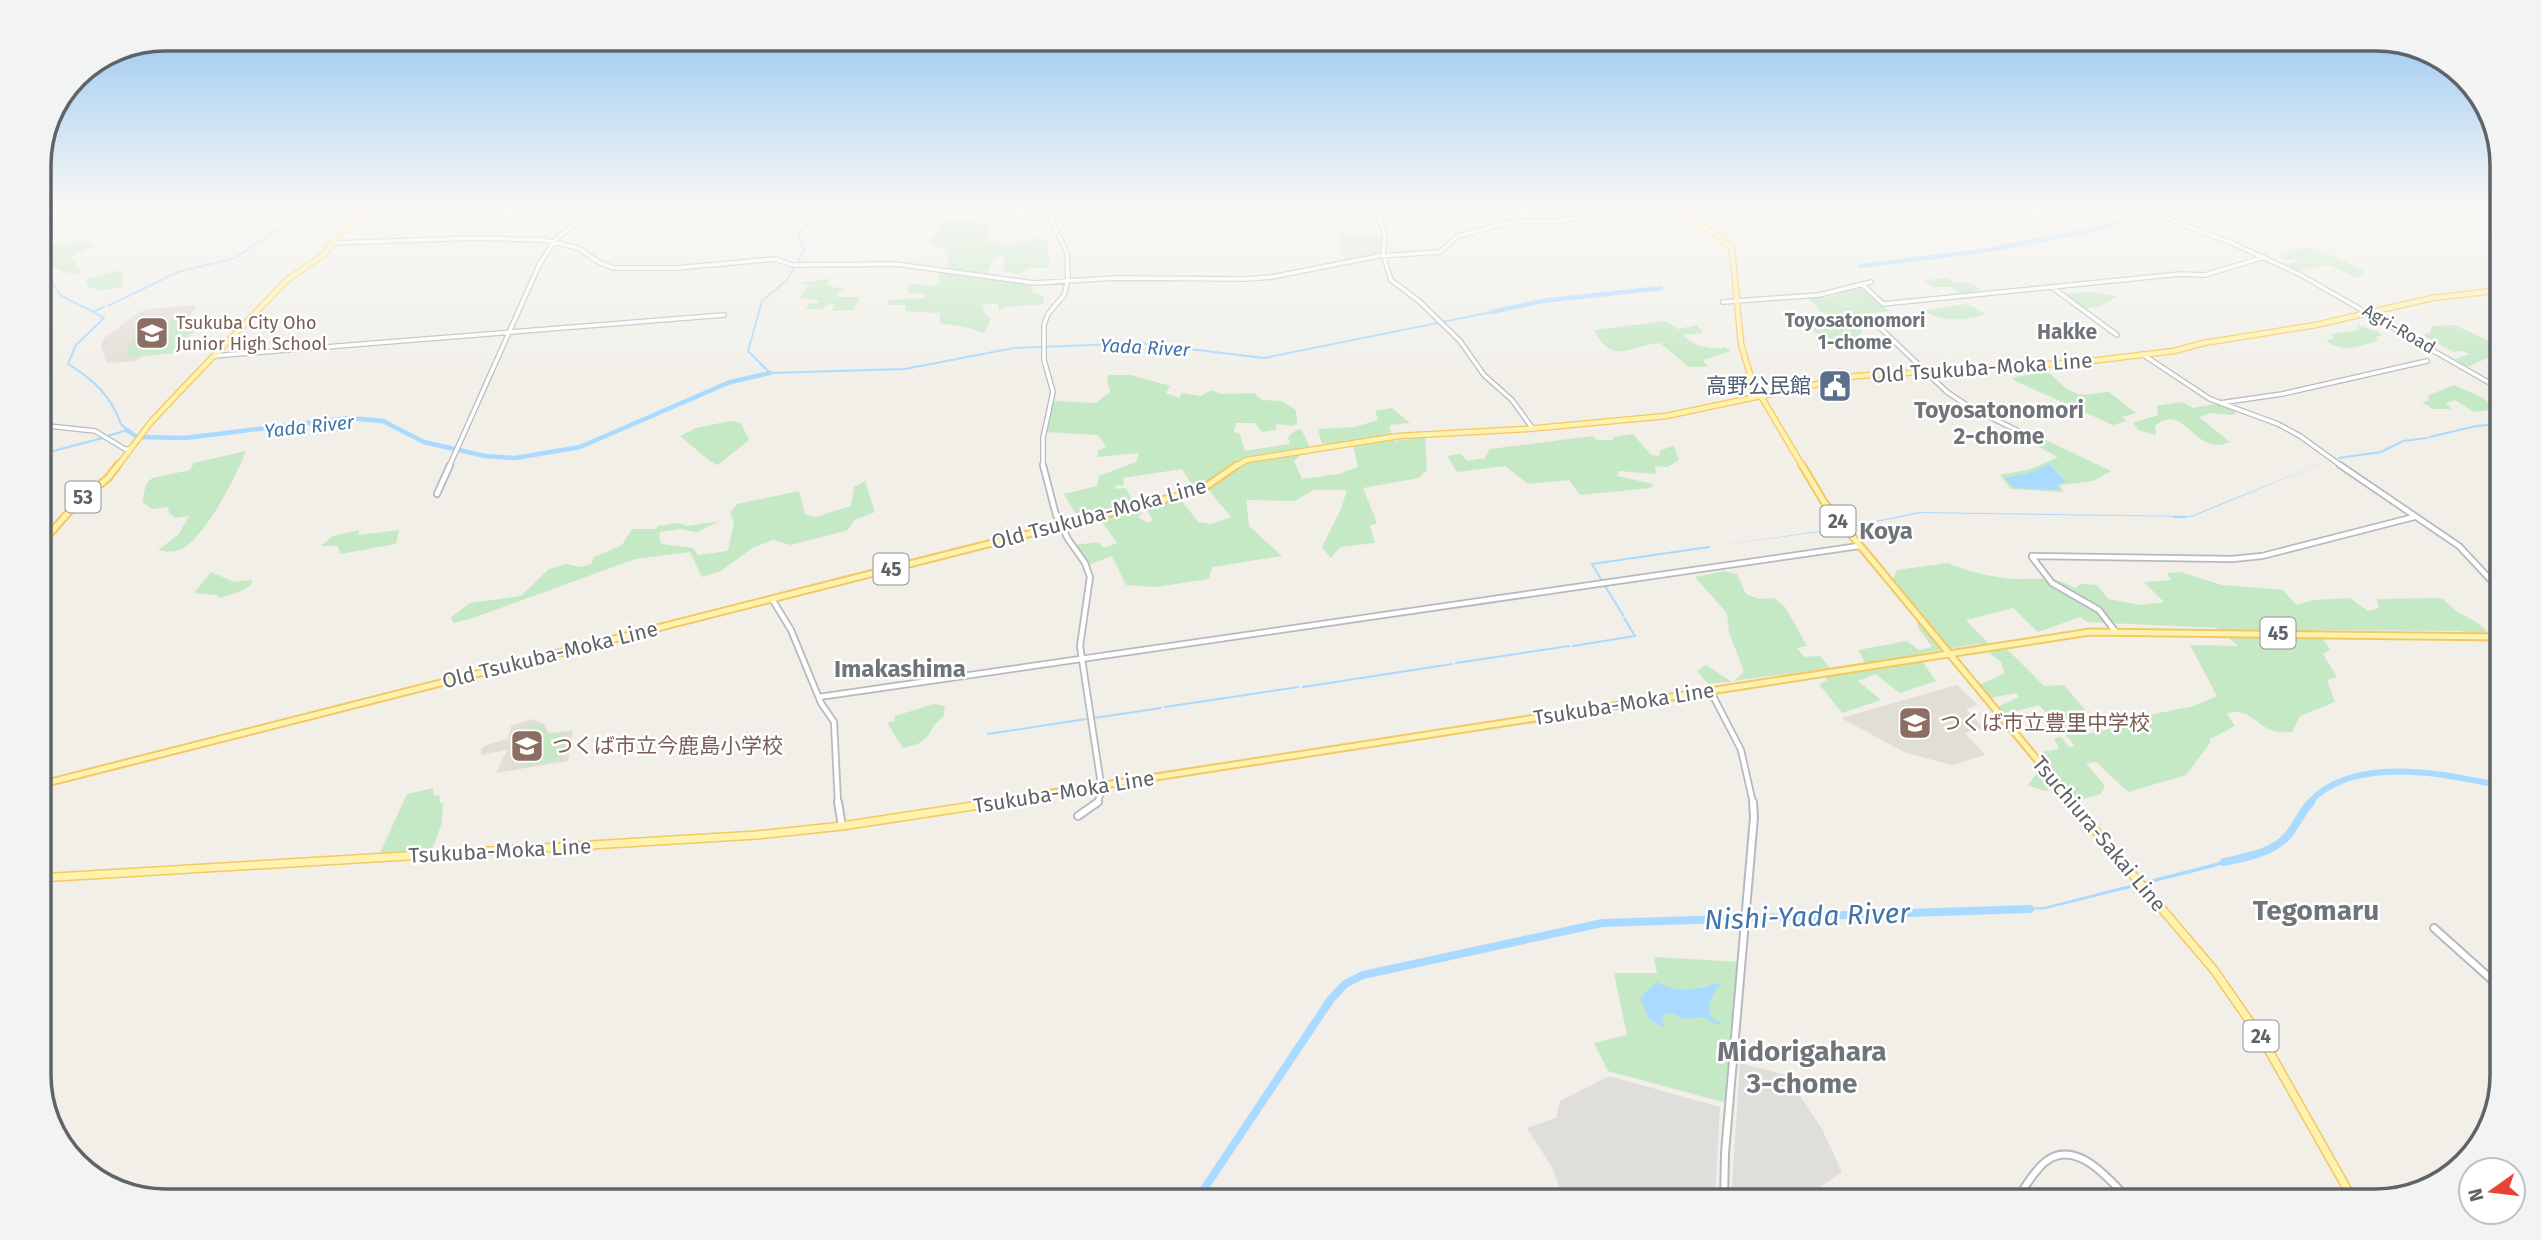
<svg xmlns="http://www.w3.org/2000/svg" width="2541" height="1240" font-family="'Fira Sans','Noto Sans JP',sans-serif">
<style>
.industrial{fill:#e0deda}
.education{fill:#e1ded6}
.green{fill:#c5e8c5;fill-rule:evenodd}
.water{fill:#aadaff}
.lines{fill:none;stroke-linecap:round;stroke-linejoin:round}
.stream{stroke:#aadaff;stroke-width:2}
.river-far2{stroke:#aadaff;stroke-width:4.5}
.river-far1{stroke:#aadaff;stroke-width:6}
.river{stroke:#aadaff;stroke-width:8}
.secondary-far2-casing{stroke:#b6babf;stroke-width:6}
.secondary-far1-casing{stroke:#b6babf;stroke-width:8}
.secondary-casing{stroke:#b6babf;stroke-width:10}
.primary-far2-casing{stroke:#f2c960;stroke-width:7}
.primary-far1-casing{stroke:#f2c960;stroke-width:9}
.primary-casing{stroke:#f2c960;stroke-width:10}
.secondary-far2{stroke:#fff;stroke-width:3.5}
.secondary-far1{stroke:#fff;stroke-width:4.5}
.secondary{stroke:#fff;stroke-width:6}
.primary-far2{stroke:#fff2af;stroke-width:4.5}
.primary-far1{stroke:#fff2af;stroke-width:5}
.primary{stroke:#fff2af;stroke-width:7}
.labels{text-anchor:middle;stroke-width:5;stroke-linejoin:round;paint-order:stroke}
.far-education-label{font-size:18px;fill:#785e54;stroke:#fff;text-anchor:start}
.far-street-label{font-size:18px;fill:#5f6368;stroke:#fff}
.far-neighbourhood-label{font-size:19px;font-weight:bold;fill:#70757a;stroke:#fff}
.far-water-label{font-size:19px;font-style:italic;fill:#4174aa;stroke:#fff}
.shield{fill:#fff;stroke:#8f9295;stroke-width:2}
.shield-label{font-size:19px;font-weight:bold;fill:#5f6368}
.far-quarter-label{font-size:21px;font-weight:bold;fill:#70757a;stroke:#fff}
.street-label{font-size:21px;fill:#5f6368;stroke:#fff}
.service-label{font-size:21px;fill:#4e5e75;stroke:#fff;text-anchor:end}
.education-label{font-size:21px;fill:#785e54;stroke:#fff;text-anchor:start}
.neighbourhood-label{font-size:23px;font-weight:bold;fill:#70757a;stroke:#fff}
.quarter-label{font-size:24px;font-weight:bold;fill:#70757a;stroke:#fff}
.near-quarter-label{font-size:28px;font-weight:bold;fill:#70757a;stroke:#fff}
.near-water-label{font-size:28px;font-style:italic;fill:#4174aa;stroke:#fff}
.near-neighbourhood-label{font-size:28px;font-weight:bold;fill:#70757a;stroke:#fff}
.rim{fill:none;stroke:#5f6368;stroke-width:3.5}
</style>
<rect width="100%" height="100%" fill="#f1efe8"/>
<path class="industrial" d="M1740 1063 1786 1075 1822 1129 1842 1172 1812 1193 1810 1201H1731Z
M1609 1076 1720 1107 1715 1201H1564L1553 1169 1527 1128 1556 1118 1560 1101Z"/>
<path class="education" d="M1340 234 1383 236 1381 255 1345 261V254H1338Z
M197 305 188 318 208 317 174 353 141 357 137 361 108 363 105 359 101 345 104 338 139 312 149 309Z
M1957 685 1978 705 1966 709 1984 728 1965 733 1985 755 1953 765 1906 753 1841 718Z
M532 719 544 724 549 733 573 730 568 761 496 773 507 750 481 755V749L486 745 508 739 511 726Z"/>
<path class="green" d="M983 207H999L998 212 1009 211 1012 215 1007 224 989 227V243L1001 242 1003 245 1035 241 1037 237 1048 242 1049 268H1028C1018 278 1015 273 1003 271L1004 257H995L985 276 1032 284 1033 292 1044 296 1043 304 1006 307 999 311 998 303 982 305 986 316 991 319 984 333 970 328 939 323 940 313 905 311 906 305H888L889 300 925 298V293L909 294 908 287 911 284 933 286 940 282 938 277 947 266 949 253 945 248 929 244 940 227V222L992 217V213H978Z
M82 242 95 245 71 257 81 271 76 275 61 271 40 260 60 247 39 254 41 246Z
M2307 247 2334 256 2366 271 2358 278 2329 265 2300 270 2286 265 2304 258 2285 260 2279 257 2282 254Z
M122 270 123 286 102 291 89 287 85 279Z
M1948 278 1955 283H1973L1980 290 1959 294 1951 287H1932L1924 280Z
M825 279H829L828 286 845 289 838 293 837 297H860L854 310 832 311 834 304 827 305 822 309H806L809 304 818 303 819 300 799 298 809 285 801 283Z
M1859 287 1890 311 1866 314 1872 320 1846 321 1843 325 1849 328 1856 326 1863 332 1858 336 1860 338 1832 340 1810 330 1836 319 1820 311 1809 298 1829 297Z
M2090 292 2117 296 2101 306 2079 309 2062 294Z
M1967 304 1986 314C1964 321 1944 322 1924 311Z
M177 320 188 321 187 324H200L170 353 131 357 126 353 143 324Z
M1666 321 1678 329 1697 325 1703 333 1683 335C1691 345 1712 351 1725 347L1731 351 1703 360 1708 367H1689L1660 343C1631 345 1613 367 1594 330Z
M2357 325 2379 332 2382 336H2376L2378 340C2362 346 2340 354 2326 340L2334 339 2330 334 2359 330Z
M2455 325 2491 342 2489 357 2468 367 2455 359 2469 354 2462 351 2454 352 2422 335 2431 332V326Z
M2035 363C2050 370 2060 387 2075 393 2084 397 2099 392 2109 392L2136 413 2122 417 2127 421 2113 425 2013 380 2015 377 2033 374 2029 364Z
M1109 375H1131L1170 386 1166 393 1179 398 1182 393 1201 396 1211 390 1221 394 1254 393 1262 400 1281 401 1296 410 1297 423 1293 426 1276 424V430L1262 432 1255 423H1236L1234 432 1240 434 1245 451 1290 444 1288 437 1296 430 1301 429 1310 447 1294 461 1302 479 1339 474 1358 467 1352 441 1322 444 1318 429 1355 427 1378 420 1375 411 1392 408 1410 423 1389 425 1394 441 1425 437 1427 470 1419 478 1363 488 1377 523 1370 526 1375 543 1340 547 1331 558 1322 547 1341 509 1347 490H1313L1295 501 1246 500 1249 526 1282 556 1212 567 1209 579 1155 587 1126 585 1112 556 1088 565 1075 545 1098 542 1104 548 1117 543 1099 518 1140 508 1142 513 1138 517 1148 523 1153 520 1144 506 1179 497 1198 522 1211 524 1231 517 1207 488 1195 490 1182 469 1123 478 1124 485 1115 486V489L1126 488 1135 505 1079 520 1064 494 1097 486 1099 476 1136 462 1139 453 1098 457V451L1106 447 1098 435 1044 432 1047 414 1055 401 1096 403 1110 392 1107 379Z
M2454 385 2483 398 2496 409 2474 412 2455 400 2446 403 2451 409H2433L2422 402 2430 400 2427 396Z
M2183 402 2193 408 2217 404 2236 412 2234 415 2212 413 2199 417 2230 442C2194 458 2185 400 2155 426L2156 435 2138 430 2133 423 2158 415 2157 406Z
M730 421 741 423 749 440 718 465C709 463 690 443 680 436L696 428Z
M1633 434 1651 455 1659 456 1661 450 1674 446 1679 460 1667 467 1655 466 1656 474 1619 471 1617 476 1653 484 1651 488 1580 495 1569 480 1528 484 1505 466 1457 472 1447 456 1461 454 1467 461 1485 458 1490 449 1593 436 1597 440H1613V437Z
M2033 434 2111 471 2093 481 2060 485 2063 492 2011 489 2000 475 2031 469 2058 457 2025 440Z
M246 451C235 478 209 530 185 547 176 553 168 552 158 550L179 534 189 516 176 518 169 513 168 507 152 509 142 502C145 492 143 486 152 478L190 470 194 463Z
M865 481 875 512 854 520 848 530 791 545 773 540 752 548 721 571 702 577 690 552 635 559 473 618 453 623 451 617 470 603 521 596 549 569 566 564 581 567 591 564 594 557 622 545 632 529H656L658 526 678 523 687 526 720 521 697 532 681 529 660 532 659 539 662 544 693 548 698 555 728 551 734 522 730 513 737 504 799 491 805 515 816 517 851 506 854 487Z
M359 530V535L399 530 396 544 340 554 338 546H321L333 536Z
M1948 563C1969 572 1993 578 2017 579 2039 579 2055 576 2075 588L2081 584 2097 585 2108 599 2141 605 2164 602 2144 582 2171 580 2167 573 2181 572 2222 585 2283 590 2296 605 2313 600 2350 598 2368 611 2379 608 2377 599 2440 598C2448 601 2451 608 2458 612 2469 618 2478 622 2487 631L2484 635 2459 631 2316 630 2330 649 2323 654 2337 677 2327 680 2335 702 2300 716 2292 732C2286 732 2280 733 2274 731 2258 727 2246 705 2227 714L2235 726 2210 739V743L2186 775 2128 792 2096 762 2086 763 2105 786 2101 794 2076 801 2065 788 2044 791 2028 785 2039 771 2042 752 2059 749 2054 738 2061 737 2069 747 2075 746 2039 705 2003 714 1996 708 2019 697 2016 693 1990 698 1979 685 2005 673 2001 662 1978 644 1917 654 1936 681 1900 693 1875 674 1858 681 1881 700 1842 713 1819 684 1828 680 1817 670 1708 684 1697 671 1706 665 1732 682 1744 672 1729 632 1727 613 1695 577 1724 571 1737 574 1746 594 1759 599 1774 598 1785 607 1807 646 1797 648 1804 657 1820 656 1835 674 1868 668 1858 650 1907 641 1919 650 1932 647 1918 628 1916 608 1893 579 1897 570ZM2013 608 2038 632 2080 617 2088 622 2217 628 2238 646 2190 645 2217 696 2194 706 2149 715 2150 732 2137 723 2087 734 2068 713 2085 710 2064 685 2044 686 2007 649 1995 650 1966 620Z
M211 572 234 582 251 580 252 584 244 590 220 598 216 595 194 593Z
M934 704 945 706 943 717 934 725 928 736 918 744 903 748 887 723 894 721 895 716Z
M543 725 547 735 566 733 562 759 526 766 532 726Z
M433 788 434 796 439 795 440 803H443L442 822 432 850 380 853 407 794Z
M1654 957 1742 962 1730 1104 1608 1071 1594 1043 1627 1035 1614 973H1657Z"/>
<path class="water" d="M2339 456 2192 517 1921 513 1842 529 1707 547 1841 528 1919 512 2191 516Z
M2049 464 2066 482 2056 485 2061 490 2014 488 2005 478 2027 474Z
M2231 859 2233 861 2211 868 2046 909 2023 910 2022 908 2044 907Z
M1657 982C1673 993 1697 991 1716 983L1721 984C1712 994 1706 1005 1712 1018L1721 1023 1718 1025 1703 1017 1682 1019 1673 1013 1663 1015 1662 1022 1666 1028 1650 1020 1640 998Z"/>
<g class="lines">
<path class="stream" d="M825 207 808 218 807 226 798 234 804 250 788 279 762 301 748 351 770 373 905 369 1014 348 1139 343 1264 358 1492 312
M39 274 51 279 60 295 83 307
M108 306 178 272 235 258 281 227 287 207
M84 307 104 318 76 345 68 364C93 379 111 396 121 424
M93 312 104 307
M108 436 127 430 122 425
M2430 437 2476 426 2502 424
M53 451 103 438
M39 456 49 453
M2339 458 2381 452 2403 441 2427 438
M2174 517H2186
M1602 581 1592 564 1709 547
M1605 586 1623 615
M1573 646 1635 636 1624 618
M1456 663 1569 646
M1303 687 1452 664
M1165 707 1298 687
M1094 718 1161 708
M988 734 1086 719"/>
<path class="river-far2" d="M1860 266 1983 251 2102 228 2159 207
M1492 312 1542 301 1661 288
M127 430 137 437
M141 437 185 438 348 418 383 421 424 442 485 456 515 458 580 447 730 382 770 373"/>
<path class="river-far1" d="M2309 803C2353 754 2446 774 2502 786"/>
<path class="river" d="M2224 862C2247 857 2274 853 2289 834 2297 824 2302 812 2311 802
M1196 1201 1331 999 1345 984 1363 975 1602 923 2030 909"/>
<defs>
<path id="secondary-far2" d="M1374 207 1385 234 1383 254 1391 280 1419 301 1460 341 1484 375 1512 400 1533 429
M2138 207 2232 243 2299 274 2502 390
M1051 219 1116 207
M333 243 476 238 544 240 578 248 600 263 614 268H676L776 259 792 265 896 264 1034 283 1116 278 1247 279 1272 277 1378 256 1440 252 1458 236 1511 222 1560 221 1625 212 1669 214 1688 207
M1862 284 1883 304 2180 274 2205 275 2264 257
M2053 288 2117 335
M1723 302 1819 295 1871 282
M1872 320 1947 392 1971 408 2029 436
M2142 354 2210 399 2278 424 2300 436 2343 467
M213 356 724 315
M2220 403 2282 394 2427 361
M39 425 95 431 125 449H130
M449 467 540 263 556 239 598 207
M1043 467V438L1053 392 1044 360V325L1048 314 1064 295 1068 280 1067 253 1045 207"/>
<path id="secondary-far1" d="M1043 465 1056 515 1068 539 1085 563 1090 577 1080 646 1102 791 1097 803
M2340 465 2459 546 2502 592
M437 494 450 465
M2032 556 2232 559 2262 556 2414 517
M2032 557 2052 583 2099 610 2115 631
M772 599 791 630 821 703 834 722 838 803
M1710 690 1741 750 1753 803
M819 697 1859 546"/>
<path id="secondary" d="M838 802 842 826
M1078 816 1098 802
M2434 928 2502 989
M1724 1201 1725 1153 1754 817 1753 802
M2015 1201C2025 1188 2033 1172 2045 1162 2076 1137 2110 1180 2130 1201"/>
<path id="primary-far2" d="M1666 207 1715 233 1732 249 1741 344 1752 381 1803 467
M117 467 151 422 183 388 286 281 323 255 363 207
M1234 467 1247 460 1399 436 1527 429 1666 416 1856 376 2082 362 2174 351 2204 343 2316 325 2432 298 2502 290"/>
<path id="primary-far1" d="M1802 465 1824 502 2073 803
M39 546 75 505 108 478 118 465
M39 785 1201 490 1237 465
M988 803 2090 632 2502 637"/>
<path id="primary" d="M2071 802 2214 970 2264 1042 2354 1201
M39 878 757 835 842 826 999 802"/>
</defs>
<use href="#secondary-far2" class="secondary-far2-casing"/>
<use href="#secondary-far1" class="secondary-far1-casing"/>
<use href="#secondary" class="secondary-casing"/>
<use href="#primary-far2" class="primary-far2-casing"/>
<use href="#primary-far1" class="primary-far1-casing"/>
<use href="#primary" class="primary-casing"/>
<use href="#secondary-far2" class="secondary-far2"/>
<use href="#secondary-far1" class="secondary-far1"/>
<use href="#secondary" class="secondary"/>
<use href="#primary-far2" class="primary-far2"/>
<use href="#primary-far1" class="primary-far1"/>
<use href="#primary" class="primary"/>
</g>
<linearGradient id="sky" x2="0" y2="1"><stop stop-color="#8fc3f1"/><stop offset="0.54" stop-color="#f9f8f5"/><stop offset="1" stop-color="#f9f8f5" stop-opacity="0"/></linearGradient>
<rect width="2541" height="381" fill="url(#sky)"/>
<defs>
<symbol id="school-square" viewBox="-11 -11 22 22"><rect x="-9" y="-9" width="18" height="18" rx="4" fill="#8d6e63" stroke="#fff"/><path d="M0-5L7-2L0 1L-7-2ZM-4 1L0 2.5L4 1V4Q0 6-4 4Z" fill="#fff"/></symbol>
<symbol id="civic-square" viewBox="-11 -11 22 22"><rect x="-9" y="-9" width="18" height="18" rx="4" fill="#5c6f8a" stroke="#fff"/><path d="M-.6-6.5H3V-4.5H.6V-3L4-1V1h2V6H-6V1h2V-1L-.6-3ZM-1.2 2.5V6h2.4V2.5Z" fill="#fff"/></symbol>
</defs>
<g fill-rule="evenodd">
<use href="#school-square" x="133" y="314" width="38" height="38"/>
<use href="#civic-square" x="1816" y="367" width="38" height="38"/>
<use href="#school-square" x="1896" y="704" width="38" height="38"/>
<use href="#school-square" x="508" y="727" width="38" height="38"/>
</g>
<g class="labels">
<g class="far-education-label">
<text x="176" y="329">Tsukuba City Oho<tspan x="176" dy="21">Junior High School</tspan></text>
</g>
<g class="far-street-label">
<text transform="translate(2399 329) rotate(30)" y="6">Agri-Road</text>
</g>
<g class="far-neighbourhood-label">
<text x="1855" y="327">Toyosatonomori<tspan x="1855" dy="22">1-chome</tspan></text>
</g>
<g class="far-water-label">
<text transform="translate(1145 347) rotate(3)" y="7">Yada River</text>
<text transform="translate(309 426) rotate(-6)" y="7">Yada River</text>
</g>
<g class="shield">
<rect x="65.5" y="481.5" width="35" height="31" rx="5"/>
<rect x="1820.5" y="505.5" width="35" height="31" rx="5"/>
<rect x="873.5" y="553.5" width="35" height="31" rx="5"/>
<rect x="2260.5" y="617.5" width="35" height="31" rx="5"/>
<rect x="2243.5" y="1020.5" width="35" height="31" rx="5"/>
</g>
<g class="shield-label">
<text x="83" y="504">53</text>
<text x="1838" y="528">24</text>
<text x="891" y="576">45</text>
<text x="2278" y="640">45</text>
<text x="2261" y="1043">24</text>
</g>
<g class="far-quarter-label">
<text x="2067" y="339">Hakke</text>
</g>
<g class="street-label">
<text transform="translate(1982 368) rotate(-4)" y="7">Old Tsukuba-Moka Line</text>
<text transform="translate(1099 514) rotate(-15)" y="7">Old Tsukuba-Moka Line</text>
<text transform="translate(550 655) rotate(-14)" y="7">Old Tsukuba-Moka Line</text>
<text transform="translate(1624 704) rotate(-9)" y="7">Tsukuba-Moka Line</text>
<text transform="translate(1064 792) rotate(-9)" y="7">Tsukuba-Moka Line</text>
<text transform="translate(2099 834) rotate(50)" y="7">Tsuchiura-Sakai Line</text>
<text transform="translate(500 851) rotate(-3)" y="7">Tsukuba-Moka Line</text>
</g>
<g class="service-label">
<text x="1811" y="393">高野公民館</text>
</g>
<g class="education-label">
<text x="1940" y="730">つくば市立豊里中学校</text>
<text x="552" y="753">つくば市立今鹿島小学校</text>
</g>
<g class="neighbourhood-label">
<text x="1999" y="418">Toyosatonomori<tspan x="1999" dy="26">2-chome</tspan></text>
</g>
<g class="quarter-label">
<text x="1886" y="539">Koya</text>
<text x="900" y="677">Imakashima</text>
</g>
<g class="near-quarter-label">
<text x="2316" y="920">Tegomaru</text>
</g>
<g class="near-water-label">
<text transform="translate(1807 916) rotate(-2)" y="10">Nishi-Yada River</text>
</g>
<g class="near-neighbourhood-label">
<text x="1802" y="1061">Midorigahara<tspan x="1802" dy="32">3-chome</tspan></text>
</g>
</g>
<path d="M0 0H2541V1240H0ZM165 51H2376A114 114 0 0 1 2490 165V1075A114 114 0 0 1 2376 1189H165A114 114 0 0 1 51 1075V165A114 114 0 0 1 165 51Z" fill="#f2f3f3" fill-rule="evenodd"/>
<path class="rim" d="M165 51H2376A114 114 0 0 1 2490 165V1075A114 114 0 0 1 2376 1189H165A114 114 0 0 1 51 1075V165A114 114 0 0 1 165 51Z"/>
<g transform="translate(2492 1191) rotate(256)"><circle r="33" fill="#ffffff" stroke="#bfc1c3" stroke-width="2"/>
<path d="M0-5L12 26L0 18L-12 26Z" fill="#ea4335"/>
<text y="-10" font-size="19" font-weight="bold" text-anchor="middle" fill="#5f6368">N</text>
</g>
</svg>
